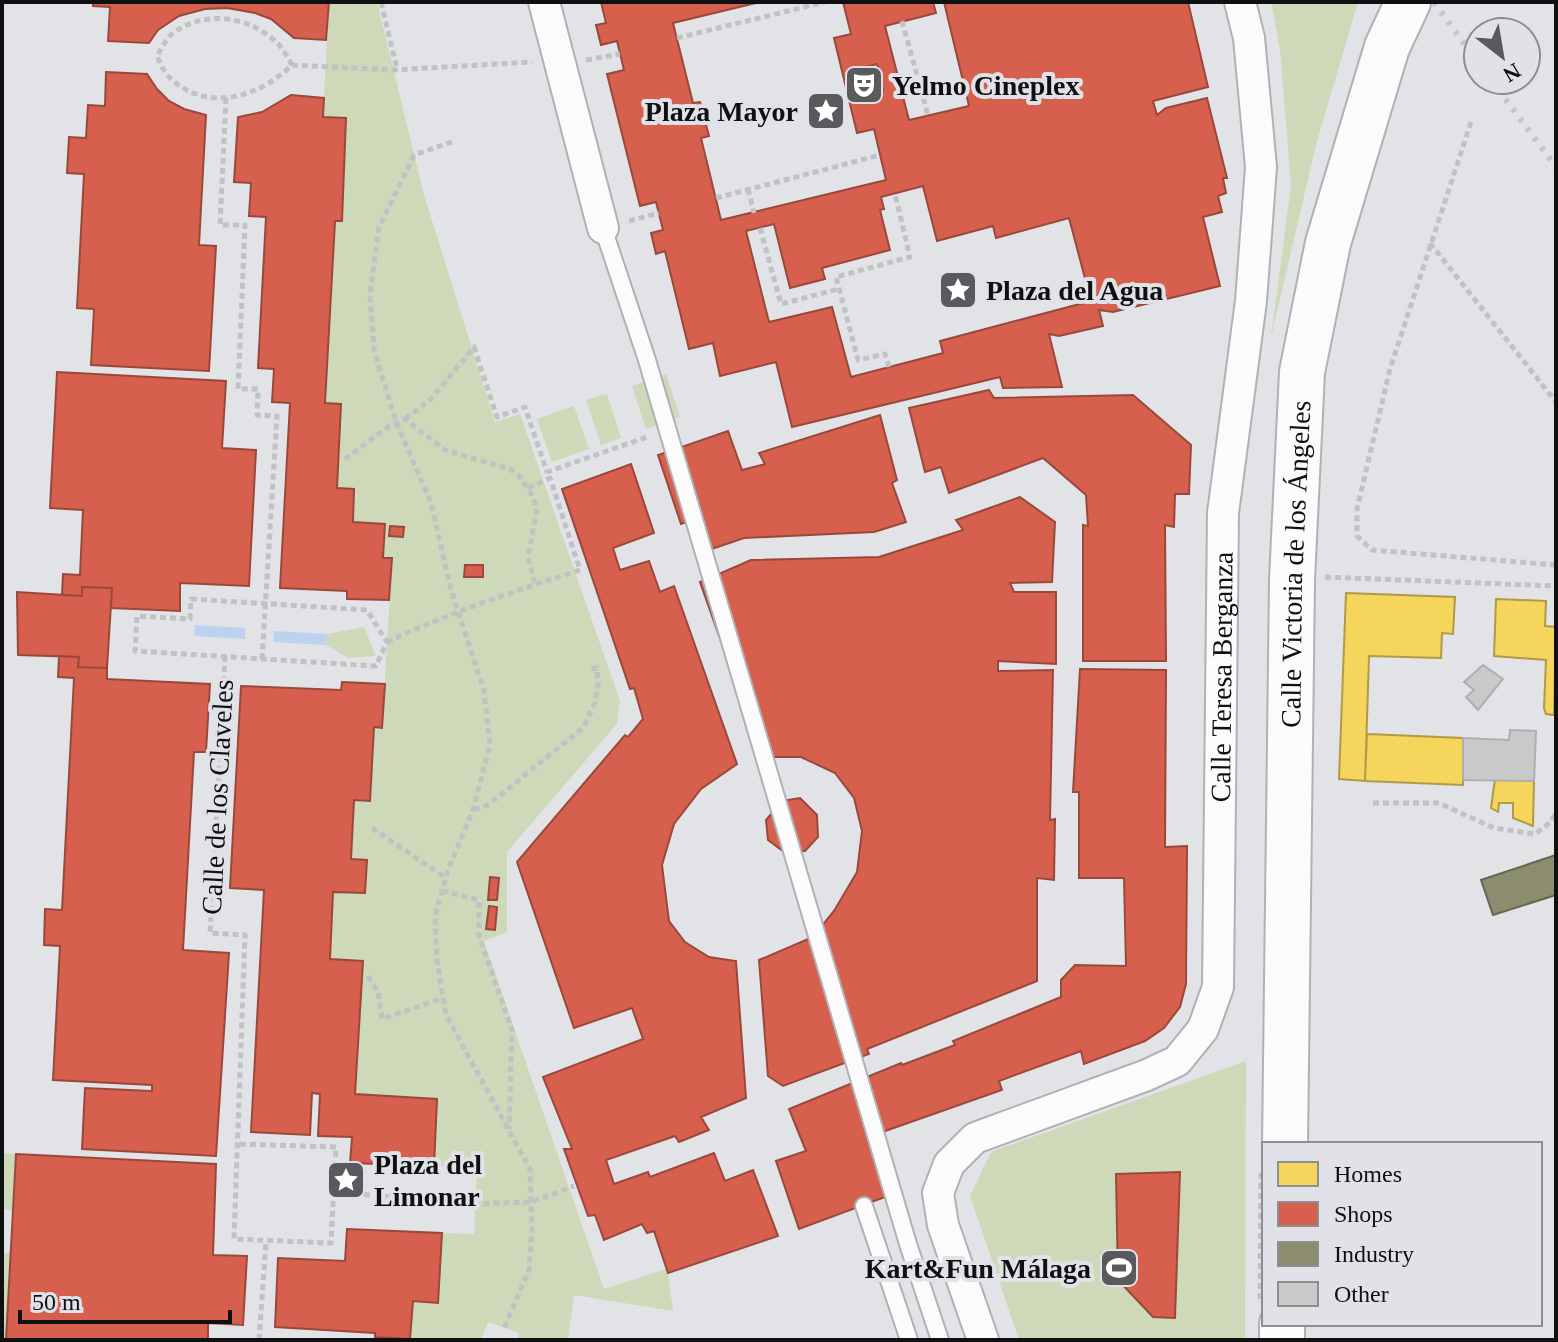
<svg xmlns="http://www.w3.org/2000/svg" width="1558" height="1342" font-family="Georgia,serif">
<style>
.green{fill:#cdd9b8}
.water{fill:#bcd2ef}
.homes{fill:#f6d55c;stroke:#b19a46;stroke-width:2}
.shops{fill:#d6604d;stroke:#9a483b;stroke-width:2;fill-rule:evenodd}
.industry{fill:#8c8c6e;stroke:#666752;stroke-width:2}
.building{fill:#cac9ca;stroke:#afaeb0;stroke-width:2}
.lines{fill:none;stroke-linecap:round;stroke-linejoin:round}
.lane-casing{stroke:#b0b1b4;stroke-width:20}
.street-casing{stroke:#b0b1b4;stroke-width:34}
.secondary-casing{stroke:#b0b1b4;stroke-width:48}
.path{stroke:#c1c2c3;stroke-width:5;stroke-dasharray:6 4;stroke-linecap:butt}
.lane{stroke:#fbfbfb;stroke-width:16}
.street{stroke:#fbfbfb;stroke-width:30}
.secondary{stroke:#fbfbfb;stroke-width:44}
.rail{stroke:#c6c6c7;stroke-width:6;stroke-dasharray:4 8;stroke-linecap:butt}
.labels{text-anchor:middle;stroke-width:8;stroke-linejoin:round;paint-order:stroke}
.poi-label{font-size:28px;font-weight:bold;fill:#0f1012;stroke:#e1e2e8;text-anchor:start}
.street-label{font-size:28px;fill:#0f1012;stroke:#e1e2e8}
</style>
<rect width="100%" height="100%" fill="#e2e3e7"/>
<path class="green" d="M329 2H377L424 195 495 422 520 414 620 701 617 724 507 852V932L484 941 604 1289 666 1269 668 1273 673 1311 574 1295 568 1340H517L519 1333 488 1322 481 1340 410 1339 413 1301 438 1302 442 1233 474 1234 477 1169 434 1166 437 1099 355 1094 363 961 330 959 333 892 365 893 367 861 351 859 354 800 370 801 374 727H382L392 559 383 558 385 524 353 522 354 489 337 488 341 405 325 403 335 221 342 220 346 119 323 117Z
M1271 2H1358L1316 145 1271 337 1291 186 1280 49Z
M666 374 680 417 646 429 632 386Z
M607 394 621 438 601 445 586 400Z
M574 406 589 449 552 462 537 419Z
M364 627 376 656 348 658 326 645 327 634Z
M1246 1061 1245 1340H1019L970 1196 991 1152Z
M2 1153 16 1154 13 1210 2 1209Z
M5 1253H10L6 1340H2V1258Z"/>
<path class="water" d="M195 625 245 628V639L194 636Z
M274 631 327 634 326 645 273 642Z"/>
<path class="homes" d="M1346 593 1455 597 1453 634 1442 633 1441 658 1369 656 1365 781 1339 779Z
M1496 599 1546 601 1545 626 1556 627 1554 715 1546 714 1544 708 1546 660 1494 656Z
M1367 734 1463 738V785L1365 781Z
M1495 779 1534 781 1533 826 1513 818V803H1499L1498 812 1491 808Z"/>
<path class="shops" d="M93 2H329L326 40 294 38 271 19 255 13 227 8 205 9 179 16 158 30 149 43 108 41 110 7 93 6Z
M601 2H760L673 23 693 103 700 102 709 136 701 138 721 220 886 180 874 129 857 133 834 38 851 34 843 2H933L936 13 885 26 909 120 969 106 944 2H1188L1208 87 1153 101 1157 115 1166 108 1207 98 1227 178H1223L1226 193 1218 196 1222 212 1203 217 1220 286 1113 312 1099 310 1103 326 1059 336 1049 334 1062 387 1003 388 1000 377 792 427 776 362 720 376 713 343 689 349 665 251 656 254 651 233 663 230 656 202 640 206 607 74 624 70 617 41 601 45 596 25 606 23ZM877 64 883 90 865 94 859 69ZM923 186 937 241 993 226 996 238 1069 218 1091 301 940 341 943 353 851 377 832 307 769 322 746 231 774 224 790 288 825 279 822 268 890 250 880 210 884 209 881 197Z
M106 72 147 74 157 89 169 101 184 109 206 115 199 245 216 246 209 371 91 365 94 309 77 308 84 174 67 173 69 137 86 138 88 105 105 106Z
M291 95 324 98 323 117 346 118 342 221H335L325 403 341 404 337 488 354 489 353 522 385 524 383 558H392L389 600 347 599V591L280 588 290 403 272 402 274 369 258 368 266 217 249 216 251 183 234 182 238 117 262 112Z
M57 372 226 381 222 448 256 450 249 586 180 583V611L111 608 112 588 82 587V596L62 595 63 574 80 575 83 510 50 508Z
M989 390 994 398 1133 395 1191 445 1189 494H1175L1174 527 1165 525 1166 661H1083V525L1088 526 1086 495 1043 458 949 493 941 467 925 472 909 408Z
M880 415 897 480 892 483 906 522 874 532 744 538 706 551 695 519 681 524 658 455 728 431 742 470 765 464 759 453Z
M631 464 654 533 613 548 620 570 649 561 660 592 674 586 737 764 701 789 674 824 662 865 669 921 685 942 709 957 736 961 746 1098 701 1117 709 1130 679 1142 675 1136 606 1160 614 1184 648 1172 650 1177 714 1153 725 1181 753 1170 778 1236 668 1273 654 1231 647 1233 642 1224 604 1240 595 1215 588 1216 564 1149H572L543 1077 643 1039 632 1008 574 1028 517 862 625 735 628 737 643 719 634 688 630 689 562 489Z
M1020 497 1055 522 1052 582 1010 583 1014 592H1056V664L998 661V671L1053 670 1050 820 1055 819 1054 880 1037 878V981L867 1049 869 1054 783 1086 768 1076 759 960 813 937 834 911 857 872 862 831 854 798 835 773 801 757H762L700 582 751 560 879 557 963 530 956 520Z
M390 526 404 527 403 537 389 536Z
M465 565H483V577H464Z
M82 587 112 588 107 668 78 667 79 657 18 655 17 592 82 596Z
M59 656 79 657 78 667 107 668V679L210 684 206 752H194L183 950 229 953 216 1156 82 1149 85 1088 152 1091V1085L53 1080 60 946 44 945 45 909 62 910 74 678 58 677Z
M1080 669 1166 670 1165 847 1187 846 1186 984 1180 1007 1164 1028 1145 1041 1084 1064 1081 1051 999 1081 1002 1090 871 1136 888 1196 799 1229 776 1161 806 1151 789 1109 901 1063 902 1065 955 1045 953 1041 1061 997V980L1075 965 1126 966 1124 878H1079V792H1073Z
M342 682 385 684 382 728 374 727 370 801 354 800 351 859 367 860 365 893 333 892 330 959 363 961 355 1094 437 1099 434 1166 350 1163 352 1137 318 1136 320 1094 312 1093 310 1135 251 1132 264 890 230 888 241 686 341 690Z
M800 798 817 815 818 837 805 851 784 852 768 840 766 820 782 801Z
M490 877 499 878 497 900H488Z
M489 906 497 907 495 930 486 929Z
M16 1154 216 1164 213 1255 247 1256 243 1325 208 1323V1340H6Z
M1180 1172 1175 1318 1153 1317 1118 1280 1116 1174Z
M347 1229 442 1233 438 1303 413 1301 410 1339 375 1337V1333L275 1327 278 1258 345 1261Z"/>
<path class="industry" d="M1556 855V895L1493 915 1481 880Z"/>
<path class="building" d="M1483 665 1503 679 1478 710 1466 697 1474 690 1464 682Z
M1510 730 1536 731 1534 781 1463 780V738L1509 740Z"/>
<g class="lines">
<defs>
<path id="lane" d="M603 228 647 360 908 1244 940 1340
M864 1206 909 1340"/>
<g id="street">
<path d="M544 2 603 228"/>
<path id="s1" d="M983 1340 943 1225 938 1193 949 1164 975 1138 1147 1075 1177 1061 1203 1029 1218 987 1223 513 1251 301 1261 167 1249 38 1240 2"/>
</g>
<g id="secondary">
<path id="s2" d="M1285 1144 1292 580 1302 372 1328 243 1387 47 1408 2"/>
<path d="M1282 1340V1324"/>
</g>
</defs>
<use href="#lane" class="lane-casing"/>
<use href="#street" class="street-casing"/>
<use href="#secondary" class="secondary-casing"/>
<path class="path" d="M381 2 397 69
M902 21 928 115
M677 38 825 2
M586 60 620 54
M292 65C287 57 282 46 274 40 246 15 201 10 171 35 165 40 161 50 157 56 160 63 164 72 169 77 207 114 259 97 292 65L393 70 532 62
M226 98 220 225H245L238 389H258L257 415 277 416 262 659
M1471 122 1390 369 1357 509V536L1372 550 1556 565
M452 142 414 155 379 227 370 295 374 350 396 422 431 503 451 590 484 691 490 745 473 810 448 870 435 916 437 960 446 1015 530 1169 532 1228 529 1270 504 1328
M748 189 754 213
M716 198 880 155
M629 221 659 213
M760 228 781 304 839 289
M1430 243 1556 402
M889 367 885 354 858 360 836 277 910 257 895 194
M405 419 431 399 474 347 497 417 525 407 547 472
M345 459 389 426 405 419 445 450 510 469 519 476 532 495 537 508 528 558 535 584
M528 488 550 478 547 472 650 436
M1325 577 1556 586
M191 599 367 610 387 642 376 666 135 651 137 616 190 619Z
M387 642C449 613 514 591 580 570L550 478
M225 656 210 933 245 935 234 1239 331 1243 336 1147 237 1144
M1373 803H1439L1494 828 1535 834 1551 822 1556 812
M474 810 488 805 583 728 595 703 598 686 597 668 591 669
M372 828 446 878
M442 891 479 900V936L512 1030 509 1129
M368 976 378 992 382 1019 443 998
M334 1192 475 1204 531 1202 574 1186
M1260 1299 1261 1169
M259 1340 266 1241"/>
<use href="#lane" class="lane"/>
<use href="#street" class="street"/>
<use href="#secondary" class="secondary"/>
<path class="rail" d="M1434 2 1478 63
M1491 80 1556 167"/>
</g>
<defs>
<symbol id="theatre-square" viewBox="-11 -11 22 22"><rect x="-9" y="-9" width="18" height="18" rx="4" fill="#595a5d" stroke="#e1e2e8"/><path d="M-5-5.5Q0-4 5-5.5V0Q5 5 0 6Q-5 5-5 0ZM-3.3-2.5H-1v1.5H-3.3ZM1-2.5H3.3v1.5H1ZM-2.8 1Q0 5.5 2.8 1Z" fill="#fff"/></symbol>
<symbol id="sight-square" viewBox="-11 -11 22 22"><rect x="-9" y="-9" width="18" height="18" rx="4" fill="#595a5d" stroke="#e1e2e8"/><path d="M0-6L1.8-2.2L6-1.7L2.9 1.2L3.7 5.4L0 3.3L-3.7 5.4L-2.9 1.2L-6-1.7L-1.8-2.2Z" fill="#fff"/></symbol>
<symbol id="stadium-square" viewBox="-11 -11 22 22"><rect x="-9" y="-9" width="18" height="18" rx="4" fill="#595a5d" stroke="#e1e2e8"/><path d="M0-5a6.5 5 0 1 0 0 10a6.5 5 0 1 0 0-10ZM-3.5-1.8h7v3.6h-7Z" fill="#fff"/></symbol>
</defs>
<g fill-rule="evenodd">
<use href="#theatre-square" x="842" y="63" width="44" height="44"/>
<use href="#sight-square" x="804" y="89" width="44" height="44"/>
<use href="#sight-square" x="936" y="268" width="44" height="44"/>
<use href="#sight-square" x="324" y="1158" width="44" height="44"/>
<use href="#stadium-square" x="1097" y="1246" width="44" height="44"/>
</g>
<g class="labels">
<g class="poi-label">
<text x="892" y="95">Yelmo Cineplex</text>
<text x="798" y="121" text-anchor="end">Plaza Mayor</text>
<text x="986" y="300">Plaza del Agua</text>
<text x="374" y="1174">Plaza del<tspan x="374" dy="32">Limonar</tspan></text>
<text x="1091" y="1278" text-anchor="end">Kart&amp;Fun Málaga</text>
</g>
<g class="street-label">
<text dy="10" stroke="none"><textPath href="#s2" startOffset="580">Calle Victoria de los Ángeles</textPath></text>
<text dy="10" stroke="none"><textPath href="#s1" startOffset="834">Calle Teresa Berganza</textPath></text>
<text transform="translate(217 797) rotate(-87)" y="10">Calle de los Claveles</text>
</g>
</g>
<rect width="1558" height="1342" fill="none" stroke="#0f1012" stroke-width="8"/>
<rect x="1262" y="1142" width="280" height="184" fill="#e1e2e8" stroke="#8d8e92" stroke-width="2"/>
<rect x="1278" y="1162" width="40" height="24" fill="#f6d55c" stroke="#8d8e92" stroke-width="2"/>
<text x="1334" y="1182" font-size="24" fill="#0f1012">Homes</text>
<rect x="1278" y="1202" width="40" height="24" fill="#d6604d" stroke="#8d8e92" stroke-width="2"/>
<text x="1334" y="1222" font-size="24" fill="#0f1012">Shops</text>
<rect x="1278" y="1242" width="40" height="24" fill="#8c8c6e" stroke="#8d8e92" stroke-width="2"/>
<text x="1334" y="1262" font-size="24" fill="#0f1012">Industry</text>
<rect x="1278" y="1282" width="40" height="24" fill="#cac9ca" stroke="#8d8e92" stroke-width="2"/>
<text x="1334" y="1302" font-size="24" fill="#0f1012">Other</text>
<g transform="translate(1502 56) rotate(149)"><circle r="38" fill="#e1e2e8" stroke="#8d8e92" stroke-width="2"/>
<path d="M0-6L14 30L0 20L-14 30Z" fill="#595a5d"/>
<text y="-12" font-size="22" font-weight="bold" text-anchor="middle" fill="#0f1012">N</text>
</g>
<path d="M20 1310v12h210v-12" fill="none" stroke="#0f1012" stroke-width="4"/>
<text x="32" y="1310" font-size="24" fill="#0f1012" stroke="#e1e2e8" stroke-width="6" paint-order="stroke">50 m</text>
</svg>
